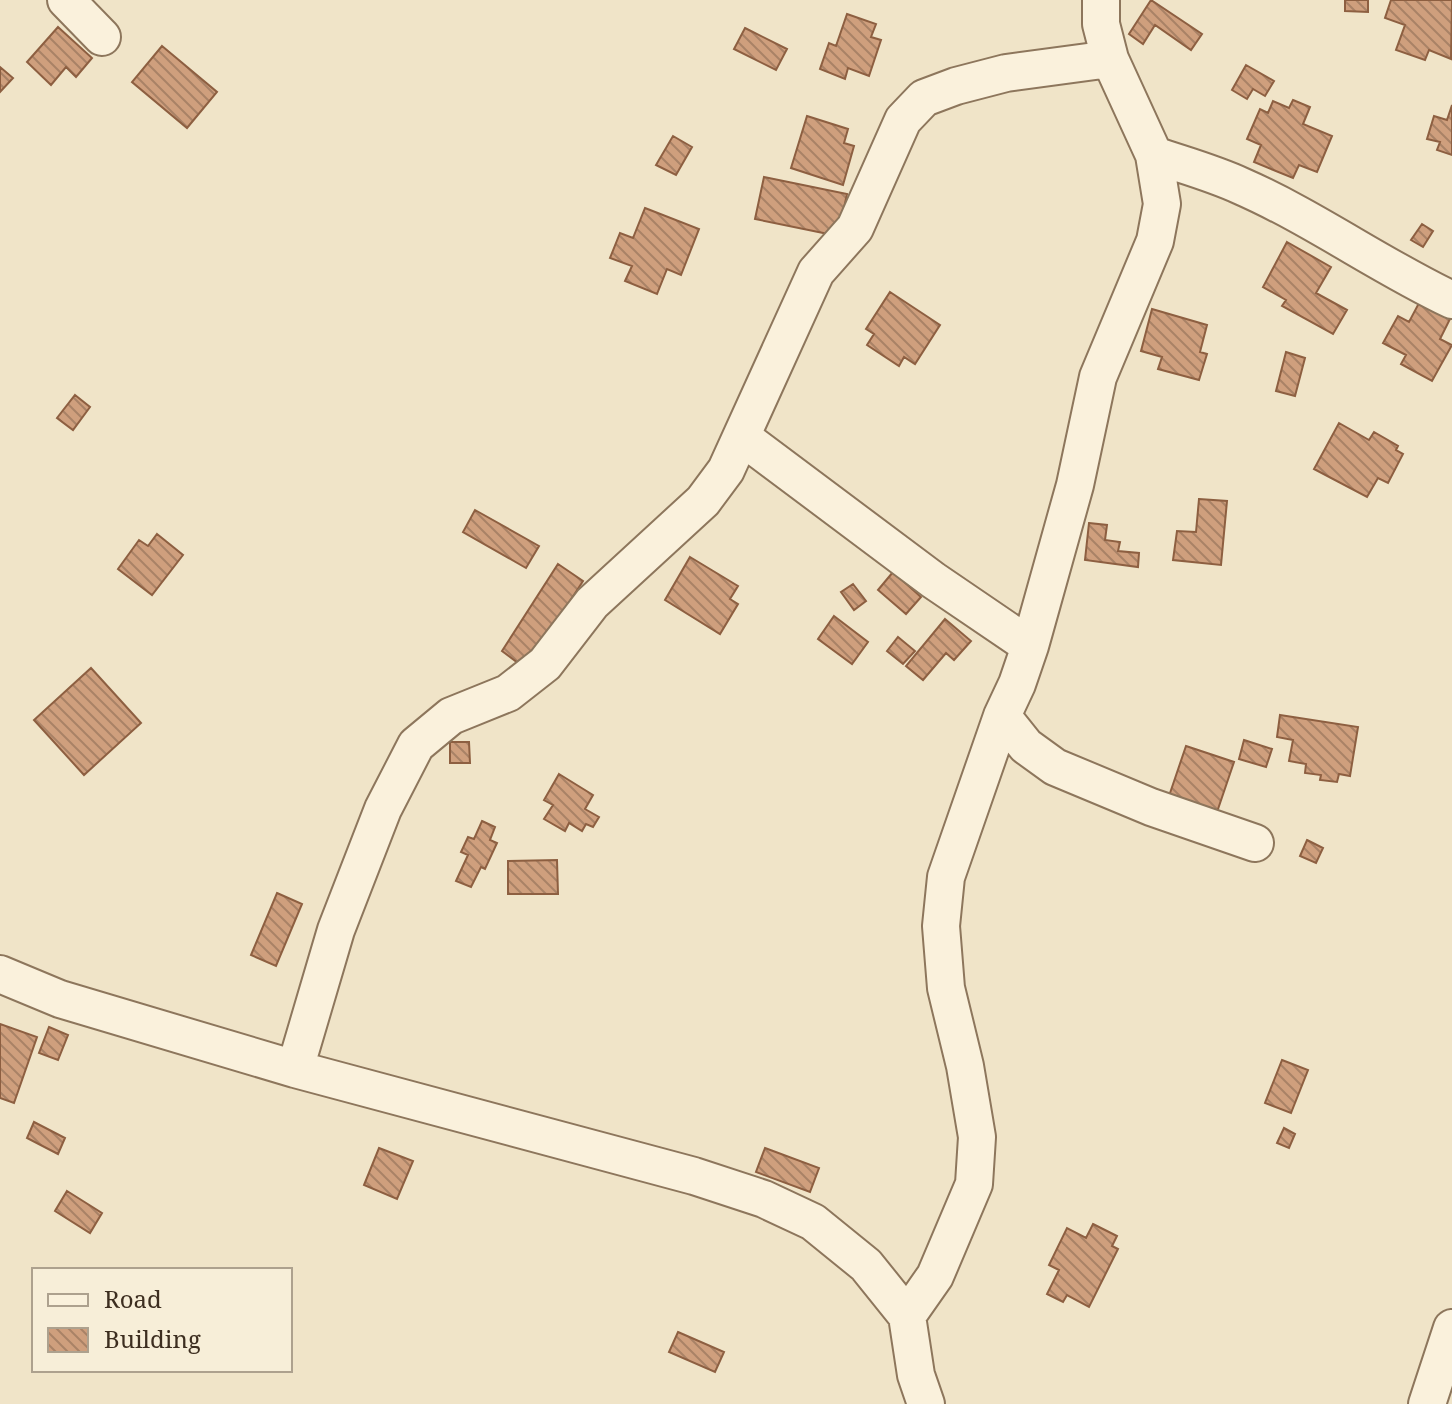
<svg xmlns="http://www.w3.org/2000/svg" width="1452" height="1404" font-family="'Noto Serif',serif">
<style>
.building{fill:url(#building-back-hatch);stroke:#8d5f41;stroke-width:2}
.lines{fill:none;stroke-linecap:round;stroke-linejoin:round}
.minor-casing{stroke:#8d765c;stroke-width:40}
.minor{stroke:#faf1dc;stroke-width:36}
</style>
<defs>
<pattern id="building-back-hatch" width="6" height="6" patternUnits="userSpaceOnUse" patternTransform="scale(2)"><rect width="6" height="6" fill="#cf9f7d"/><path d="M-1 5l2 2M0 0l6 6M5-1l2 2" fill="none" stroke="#a98266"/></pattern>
</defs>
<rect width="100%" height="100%" fill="#f0e4c8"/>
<path class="building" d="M1151 0 1202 34 1191 50 1155 25 1143 44 1129 34Z
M1345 0H1368V12L1345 11Z
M1391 0H1452L1451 59 1429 50 1425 60 1396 50 1405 25 1385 18Z
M847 14 876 24 871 37 881 40 869 76 848 68 845 79 820 69 829 43 836 46Z
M58 27 92 58 76 77 66 67 51 85 27 62Z
M745 28 787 49 776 70 734 49Z
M162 46 217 92 187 128 132 82Z
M1246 65 1274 81 1265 96 1253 89 1247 99 1232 90Z
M0 67 13 78 0 92Z
M1293 100 1310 107 1303 124 1332 136 1317 172 1299 165 1293 178 1254 162 1261 145 1247 139 1260 109 1268 113 1273 101 1289 108Z
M1452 105V155L1437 150 1440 142 1427 139 1434 116 1447 120Z
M807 116 848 129 844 143 854 146 843 185 791 168Z
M673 136 692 147 676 175 656 165Z
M764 177 847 194 838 236 755 219Z
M645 208 699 229 681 275 667 269 657 294 625 281 632 266 610 258 620 233 633 238Z
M1422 224 1433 231 1423 247 1411 240Z
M1287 242 1331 267 1316 293 1347 310 1333 334 1282 306 1286 300 1263 287Z
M890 292 940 325 915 364 904 357 899 366 867 345 874 334 866 329Z
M1419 303 1450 319 1440 339 1452 345 1432 381 1401 364 1406 355 1383 343 1398 316 1409 322Z
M1152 309 1207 325 1200 352 1207 354 1199 380 1158 369 1162 357 1141 351Z
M1286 352 1305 358 1295 396 1276 391Z
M75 395 90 407 73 430 57 418Z
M1339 423 1369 440 1374 432 1398 446 1396 450 1403 454 1388 483 1378 478 1367 497 1314 469Z
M1199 499 1227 501 1221 565 1173 560 1177 531 1196 532Z
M475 510 539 546 526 568 463 532Z
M1089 523 1107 525 1105 540 1120 542 1118 551 1139 553 1138 567 1085 560Z
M157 534 183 555 152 595 118 569 139 540 148 546Z
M690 557 738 586 730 599 738 604 720 634 665 600Z
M558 564 583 581 526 669 502 651Z
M893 572 921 597 906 614 878 590Z
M853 584 866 601 854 610 841 592Z
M834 616 868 642 852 664 818 639Z
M945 619 971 641 954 660 946 653 923 680 906 666Z
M898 637 915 651 903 664 887 651Z
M91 668 141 723 84 775 34 720Z
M1280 715 1358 727 1350 776 1339 774 1337 782 1320 780 1321 775 1305 773 1306 764 1289 761 1293 740 1277 737Z
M1244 740 1272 749 1266 767 1239 759Z
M450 742H469L470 763H450Z
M1186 746 1234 762 1217 812 1169 796Z
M559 774 593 795 585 809 599 817 593 827 586 824 582 831 569 823 565 831 544 819 553 805 544 800Z
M482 821 495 827 490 840 497 843 485 869 481 867 471 887 456 881 468 855 461 852 468 837 474 839Z
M1307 840 1323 848 1316 863 1300 856Z
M557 860 558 894H508V861Z
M277 893 302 904 276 966 251 955Z
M0 1024 37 1037 14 1103 0 1098Z
M49 1027 68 1035 58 1060 39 1053Z
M1282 1060 1308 1070 1291 1113 1265 1103Z
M34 1122 65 1138 58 1154 27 1138Z
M1284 1128 1295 1134 1289 1148 1277 1143Z
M379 1148 413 1161 397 1199 364 1185Z
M765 1148 819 1168 810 1192 756 1172Z
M67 1191 102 1213 90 1233 55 1211Z
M1093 1224 1117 1236 1112 1246 1118 1249 1089 1307 1067 1295 1063 1302 1047 1294 1059 1270 1049 1265 1067 1228 1086 1238Z
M678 1332 724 1352 715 1372 669 1352Z"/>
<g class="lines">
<defs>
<path id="minor" d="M66 0 102 37
M1154 155C1183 165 1213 173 1241 186 1314 218 1380 266 1452 300
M742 437 933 580 1030 646
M1002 716 1026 746 1055 767 1151 807 1255 843
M0 974 60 999 295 1069 694 1176 764 1199 813 1222 866 1265 907 1316 916 1375 926 1404
M295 1069 336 930 383 809 416 745 451 716 508 693 545 664 592 603 703 501 726 470 816 272 855 228 903 120 924 98 956 86 1006 73 1110 59
M907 1316 935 1276 974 1184 977 1137 965 1066 946 988 941 926 946 877 1002 716 1017 684 1030 646 1075 485 1098 377 1155 241 1162 204 1154 155 1110 59 1101 24V0
M1427 1404 1452 1328"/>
</defs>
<use href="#minor" class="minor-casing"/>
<use href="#minor" class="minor"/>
</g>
<rect x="32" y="1268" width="260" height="104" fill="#f7eed8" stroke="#ada18e" stroke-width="2"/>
<rect x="48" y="1294" width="40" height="12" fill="#faf1dc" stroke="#ada18e" stroke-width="2"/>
<text x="104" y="1308" font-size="24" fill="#3d2e20">Road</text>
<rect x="48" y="1328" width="40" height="24" fill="url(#building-back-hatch)" stroke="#ada18e" stroke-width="2"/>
<text x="104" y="1348" font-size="24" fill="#3d2e20">Building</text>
</svg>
